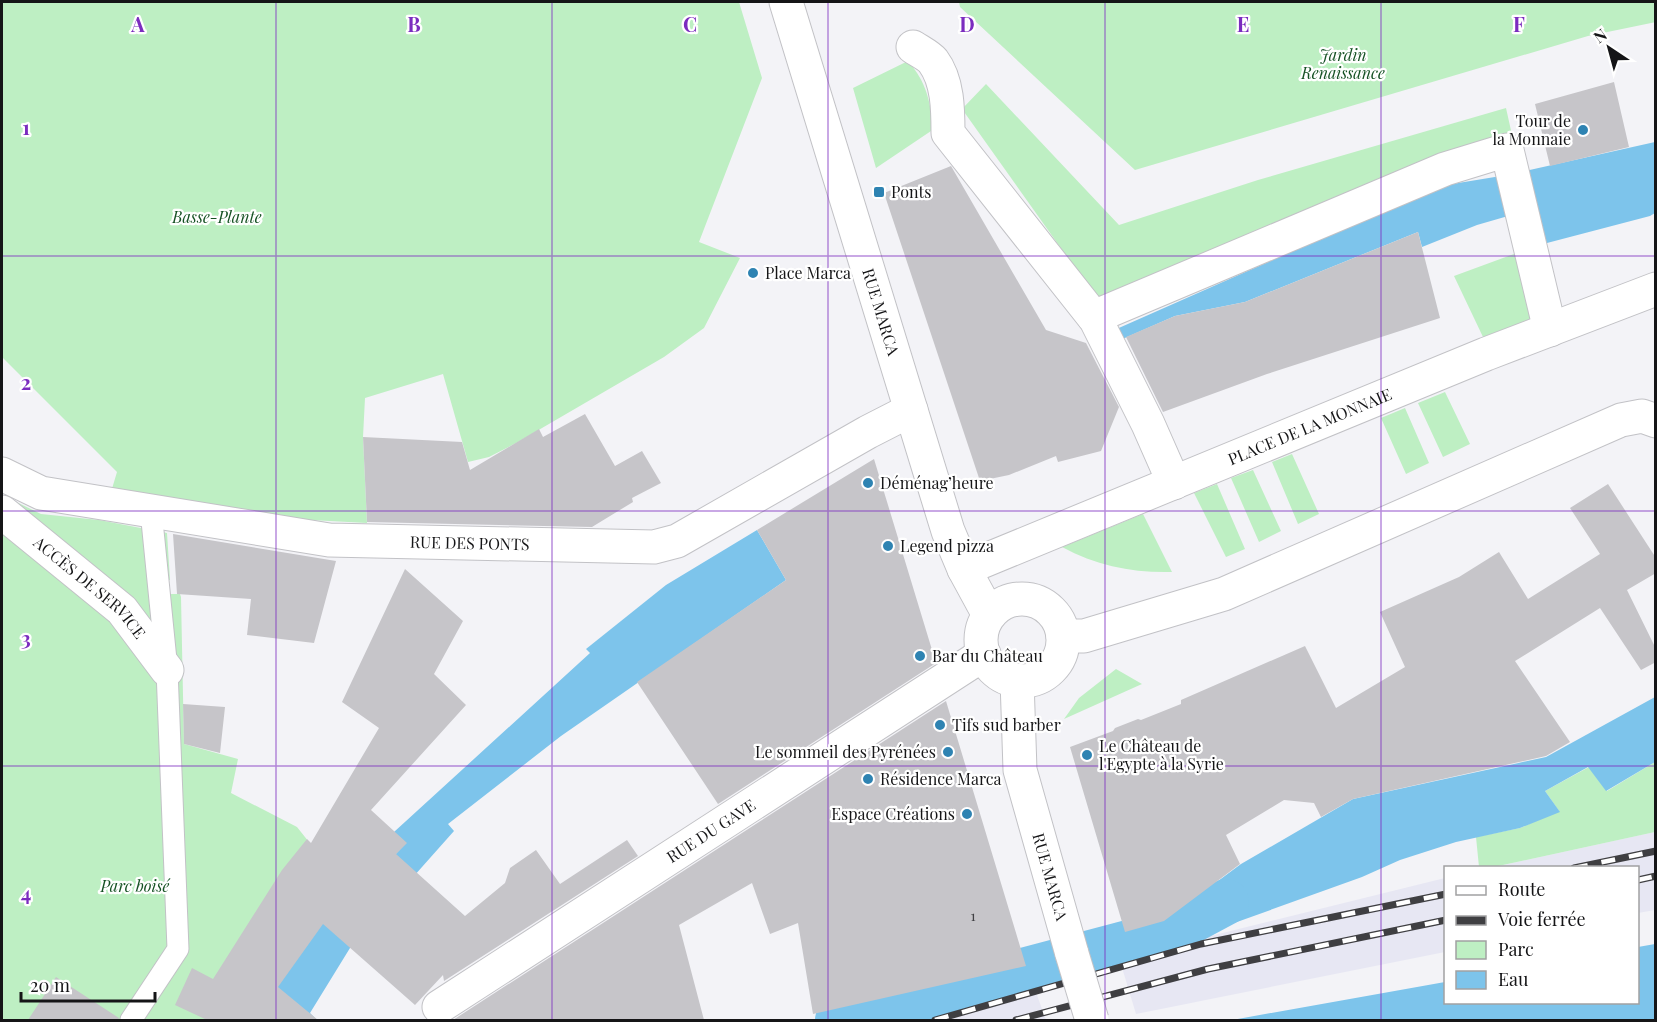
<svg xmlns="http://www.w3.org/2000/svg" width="1657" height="1022" font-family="'Playfair Display',serif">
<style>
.built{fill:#e7e7f3}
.green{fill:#beefc3}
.water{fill:#7dc4eb}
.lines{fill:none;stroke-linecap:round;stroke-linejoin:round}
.canal{stroke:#7dc4eb;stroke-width:46}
.building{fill:#c6c5c9}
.lane-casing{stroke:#c2c2c6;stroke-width:23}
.street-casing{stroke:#c2c2c6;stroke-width:35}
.secondary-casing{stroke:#c2c2c6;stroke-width:35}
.lane{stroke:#fff;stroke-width:21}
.street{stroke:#fff;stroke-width:33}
.secondary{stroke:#fff;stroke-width:33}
.rail-casing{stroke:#3f3f42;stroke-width:7}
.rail{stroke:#fff;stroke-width:4.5;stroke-dasharray:14;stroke-linecap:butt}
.secondary-bridge-casing{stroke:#c2c2c6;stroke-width:35;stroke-linecap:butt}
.secondary-bridge{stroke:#fff;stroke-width:33}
.grid{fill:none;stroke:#7b2cbf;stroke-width:1.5;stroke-opacity:0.55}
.poi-dot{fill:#2e83b2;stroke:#fff;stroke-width:2}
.labels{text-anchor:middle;stroke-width:4.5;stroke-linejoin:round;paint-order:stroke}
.number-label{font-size:14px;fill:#414144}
.park-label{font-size:16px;font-style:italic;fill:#155123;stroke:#fff}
.poi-label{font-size:16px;fill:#151517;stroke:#fff;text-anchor:start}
.street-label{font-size:16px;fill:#151517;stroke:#fff}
.grid-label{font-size:20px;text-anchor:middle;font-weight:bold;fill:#7b2cbf;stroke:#fff;stroke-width:4.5;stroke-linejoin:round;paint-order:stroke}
</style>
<rect width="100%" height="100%" fill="#f3f3f7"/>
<path class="built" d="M1655 832V910L1638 913V868H1489Z
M1445 878V952L1136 1014 1120 961 1178 944Z
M1029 973 1046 1020H869Z"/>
<path class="green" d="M2 2H739L762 78 699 242 740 258 704 328 664 357 518 442 489 457 468 462 443 374 365 398 363 437 367 523 311 520 309 522 111 492 117 472 2 357Z
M959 2H1655L1656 22 1588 36 1135 170 960 7Z
M908 61C928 85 929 99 934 129L876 168 853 88Z
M986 84 1119 225 1258 180 1506 108 1512 135 1097 299 962 109Z
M1522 251 1539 316 1483 337 1454 276Z
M1445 392 1470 444 1443 457 1418 403Z
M1405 408 1429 463 1406 474 1381 418Z
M1292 454 1319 514 1298 524 1272 462Z
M1253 470 1281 531 1259 542 1231 478Z
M1217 484 1245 549 1226 557 1194 493Z
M2 495 41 514 99 520 167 533 170 580 165 581 166 594H180L181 597 184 744 238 759 231 793 297 827 344 886 256 1020H2Z
M1143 514 1172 572C1133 573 1097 566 1062 547Z
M1116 669 1142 684 1064 719 1079 698Z
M1655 762V832L1489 868 1479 867 1476 837 1520 828 1559 811 1545 791 1589 767 1607 791Z"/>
<path class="water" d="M1655 142V213L1650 216 1547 243 1533 223 1521 172Z
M1507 175 1515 214 1477 225 1422 247 1418 232 1245 302 1175 316 1118 341 1112 331 1440 186Z
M757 530 786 580 561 736 448 824 454 831 350 948 310 1013 316 1019 315 1020H260L288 967 349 886 358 894 406 843 394 832 590 653 586 649 666 585Z
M1655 697V762L1606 791 1588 767 1545 791 1560 812 1520 828 1456 842 1400 860 1362 877 1237 922 1223 925 1178 944 1164 921 1241 864 1353 799 1546 757Z
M1655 944V1020H1232L1445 982 1446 1002H1638V947Z"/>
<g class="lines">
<path class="canal" d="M838 1020 1170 932 1226 902"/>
</g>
<path class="building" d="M1614 82 1629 147 1550 166 1535 104Z
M951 166 1046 330 1086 343 1119 407 1101 451 1058 462 1056 456 1009 475 980 481 884 193Z
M1418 232 1440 318 1267 374 1163 412 1126 337 1175 316 1245 302Z
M585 414 615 466 642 451 661 483 632 498 633 502 592 527 367 522 363 437 462 442 470 470 539 429 543 437Z
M874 459 936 663 718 804 637 682 786 580 757 530Z
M1608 484 1656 558V573L1627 590 1656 649V662L1641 670 1600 608 1515 661 1570 742 1546 756 1353 799 1321 817 1314 803 1284 800 1226 835 1240 864 1164 921 1125 932 1070 747 1113 731 1115 728 1138 719 1141 720 1181 704V700L1305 646 1336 708 1405 667 1380 612 1459 577 1499 552 1528 599 1600 554 1570 508Z
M173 534 336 561 314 643 247 635 251 599 177 594Z
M405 569 463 621 434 674 466 705 371 810 407 843 396 854 465 916 505 883 510 868 536 850 560 884 627 840 638 856 444 981 443 975 415 1005 323 924 278 987 318 1020H207L175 1005 192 968 213 979 282 870 307 839 311 843 379 728 342 702Z
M946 701 1026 966 813 1014 798 923 770 934 752 883 679 925 704 1020H453Z
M183 704 225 707 220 753 184 744Z
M56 977 119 1018 118 1020H28Z"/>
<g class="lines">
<defs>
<path id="lane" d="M131 1020 178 949 167 670 151 511"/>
<g id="street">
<path d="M913 47C919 51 929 56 933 61 948 81 948 110 948 133L1096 320 1148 424 1174 483"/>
<path d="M1094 317 1445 169 1507 150 1550 330"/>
<path id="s1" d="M2 474 41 493 329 540 654 547 677 541 868 432 911 410"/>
<path id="s2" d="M2 512 122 610 167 670"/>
<path id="s3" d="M964 569 1486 354 1656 289"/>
<path id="s4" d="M439 1007 984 654"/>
</g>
<g id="secondary">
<path id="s5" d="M786 2 948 531 964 569 989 615"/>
<circle cx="1022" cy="640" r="41"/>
<path d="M1063 636H1084L1224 594 1621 420 1642 416 1656 421"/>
<path id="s6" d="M1017 680 1020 770 1072 954"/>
</g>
</defs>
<use href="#lane" class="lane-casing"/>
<use href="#street" class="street-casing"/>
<use href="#secondary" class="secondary-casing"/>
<use href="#lane" class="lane"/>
<use href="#street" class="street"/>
<use href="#secondary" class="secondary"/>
<defs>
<path id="rail" d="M1574 868 1656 851
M1638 880 1656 876
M935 1020 1201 944 1446 894
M1016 1020 1208 969 1446 920"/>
</defs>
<use href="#rail" class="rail-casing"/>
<use href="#rail" class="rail"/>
<defs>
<path id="secondary-bridge" d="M1072 954 1092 1020"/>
</defs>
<use href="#secondary-bridge" class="secondary-bridge-casing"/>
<use href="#secondary-bridge" class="secondary-bridge"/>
</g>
<path class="grid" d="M276 2V1020M552 2V1020M828 2V1020M1105 2V1020M1381 2V1020M2 256H1656M2 511H1656M2 766H1656"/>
<g class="poi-dot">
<circle cx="1583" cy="130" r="6"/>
<rect x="873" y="186" width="12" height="12" rx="3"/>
<circle cx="753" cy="273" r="6"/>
<circle cx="868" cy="483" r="6"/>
<circle cx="888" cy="546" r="6"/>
<circle cx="920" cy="656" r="6"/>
<circle cx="940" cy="725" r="6"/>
<circle cx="948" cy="752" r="6"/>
<circle cx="1087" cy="755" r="6"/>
<circle cx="868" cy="779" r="6"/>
<circle cx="967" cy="814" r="6"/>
</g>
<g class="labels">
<g class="number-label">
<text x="973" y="921">1</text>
</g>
<g class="park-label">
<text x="1343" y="61">Jardin<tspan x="1343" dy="18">Renaissance</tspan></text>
<text x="217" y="223">Basse-Plante</text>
<text x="135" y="892">Parc boisé</text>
</g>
<g class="poi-label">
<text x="1571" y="127" text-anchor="end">Tour de<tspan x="1571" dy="18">la Monnaie</tspan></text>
<text x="891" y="198">Ponts</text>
<text x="765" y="279">Place Marca</text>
<text x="880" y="489">Déménag’heure</text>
<text x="900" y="552">Legend pizza</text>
<text x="932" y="662">Bar du Château</text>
<text x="952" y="731">Tifs sud barber</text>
<text x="1099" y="752">Le Château de<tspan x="1099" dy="18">l'Egypte à la Syrie</tspan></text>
<text x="936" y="758" text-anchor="end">Le sommeil des Pyrénées</text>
<text x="880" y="785">Résidence Marca</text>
<text x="955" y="820" text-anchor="end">Espace Créations</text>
</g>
<g class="street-label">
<text dy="6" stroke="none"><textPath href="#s5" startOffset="324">RUE MARCA</textPath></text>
<text dy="6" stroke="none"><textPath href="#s3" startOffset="374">PLACE DE LA MONNAIE</textPath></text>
<text dy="6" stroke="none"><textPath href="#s1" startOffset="476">RUE DES PONTS</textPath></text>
<text dy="6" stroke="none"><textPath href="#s2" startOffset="116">ACCÈS DE SERVICE</textPath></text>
<text dy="6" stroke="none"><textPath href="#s4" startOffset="324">RUE DU GAVE</textPath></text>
<text dy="6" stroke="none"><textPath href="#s6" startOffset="201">RUE MARCA</textPath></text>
</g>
</g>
<g class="grid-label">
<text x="138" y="32">A</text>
<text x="414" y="32">B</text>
<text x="690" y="32">C</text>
<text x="967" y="32">D</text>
<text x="1243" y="32">E</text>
<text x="1519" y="32">F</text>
<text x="26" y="135">1</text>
<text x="26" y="390">2</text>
<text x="26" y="646">3</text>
<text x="26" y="901">4</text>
</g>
<rect width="1657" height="1022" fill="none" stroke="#151517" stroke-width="6"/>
<rect x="1444" y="866" width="195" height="138" fill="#ffffff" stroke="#a1a1a2" stroke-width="1.5"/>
<rect x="1456" y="886" width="30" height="9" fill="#ffffff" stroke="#a1a1a2" stroke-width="1.5"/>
<text x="1498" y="896" font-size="18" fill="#151517">Route</text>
<rect x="1456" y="916" width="30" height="9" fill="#3f3f42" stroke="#a1a1a2" stroke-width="1.5"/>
<text x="1498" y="926" font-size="18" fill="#151517">Voie ferrée</text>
<rect x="1456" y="941" width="30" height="18" fill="#beefc3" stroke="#a1a1a2" stroke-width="1.5"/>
<text x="1498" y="956" font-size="18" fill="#151517">Parc</text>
<rect x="1456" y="971" width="30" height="18" fill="#7dc4eb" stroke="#a1a1a2" stroke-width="1.5"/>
<text x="1498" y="986" font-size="18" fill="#151517">Eau</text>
<g transform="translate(1609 48) rotate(324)" stroke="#ffffff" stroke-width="4.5" paint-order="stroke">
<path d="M0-4.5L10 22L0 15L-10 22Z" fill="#151517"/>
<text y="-9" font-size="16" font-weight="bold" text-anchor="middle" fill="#151517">N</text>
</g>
<path d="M21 992v9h134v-9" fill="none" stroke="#151517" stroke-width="3"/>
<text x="30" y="992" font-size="18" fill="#151517" stroke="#ffffff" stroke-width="4.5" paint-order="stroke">20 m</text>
</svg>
